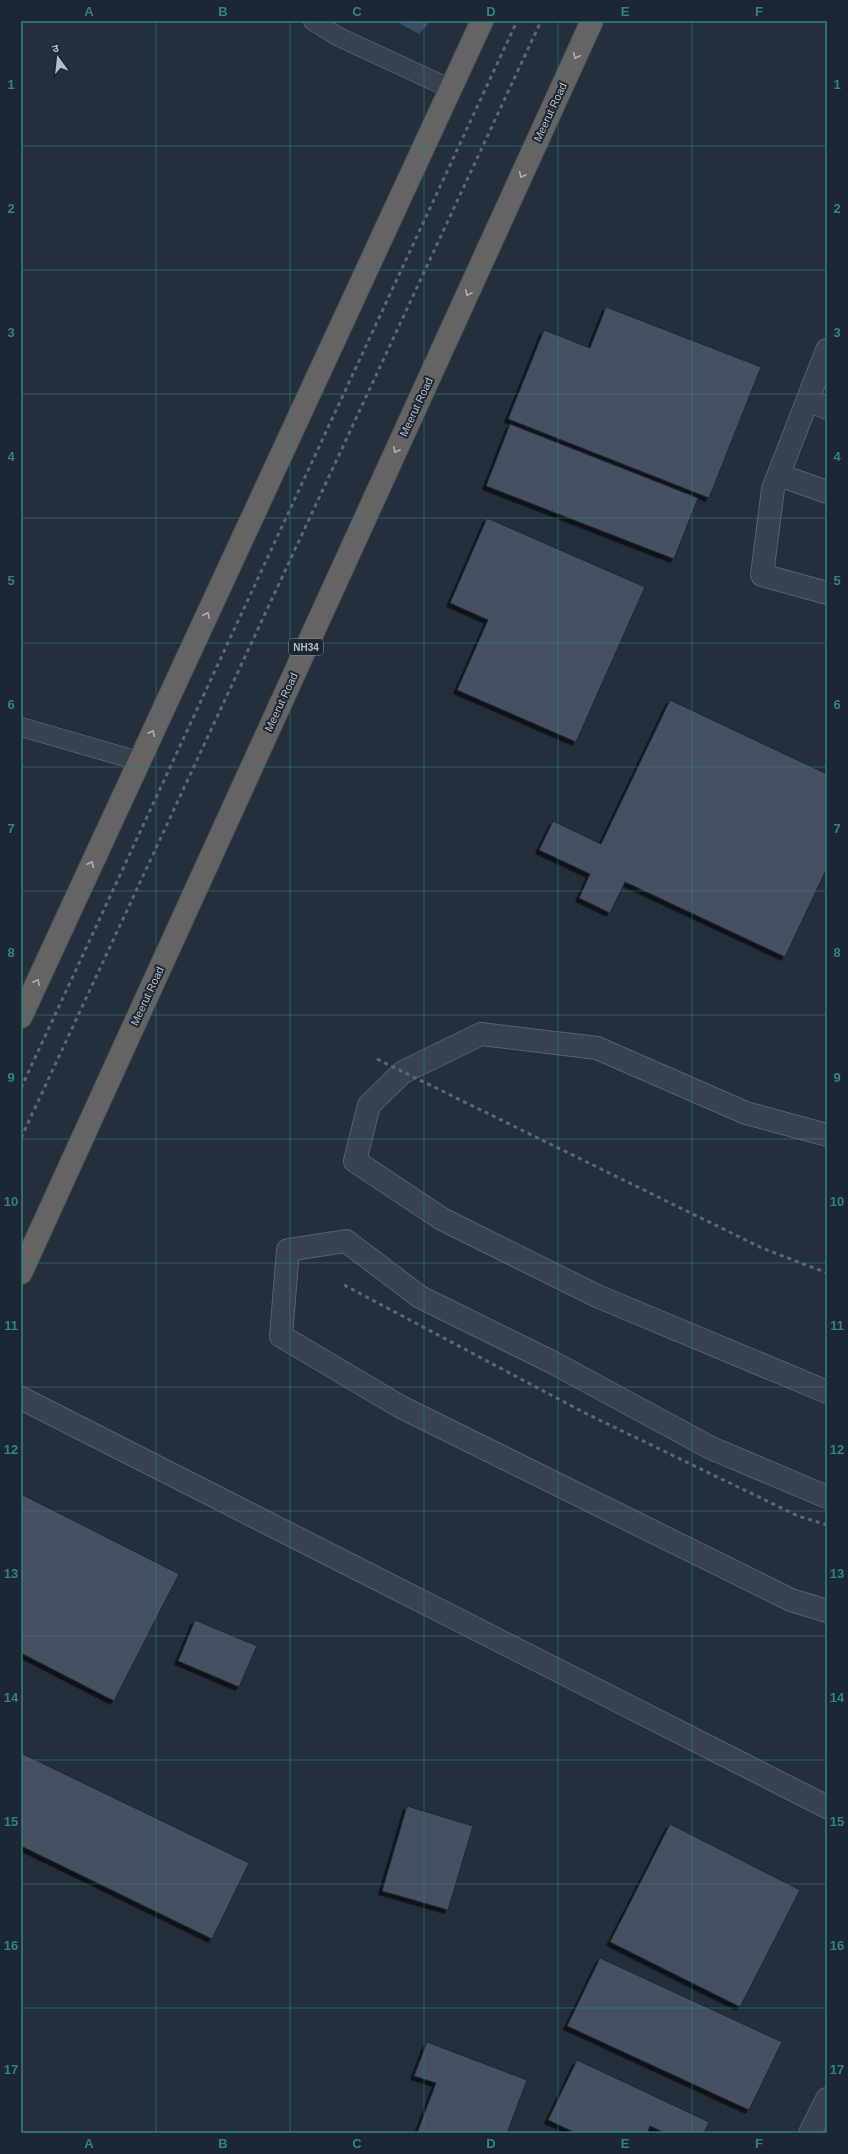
<svg xmlns="http://www.w3.org/2000/svg" width="848" height="2154" font-family="Helvetica,'Noto Sans Devanagari',sans-serif">
<style>
.water{fill:#394c67}
.building{fill:#455162;stroke:#1f2835;filter:url(#shadow)}
.lines{fill:none;stroke-linecap:round;stroke-linejoin:round}
.service-casing{stroke:#565f6c;stroke-width:20}
.minor-casing{stroke:#565f6c;stroke-width:24}
.trunk-casing{stroke:#434c59;stroke-width:24}
.service{stroke:#38414e;stroke-width:18}
.minor{stroke:#38414e;stroke-width:22}
.trunk{stroke:#656462;stroke-width:22}
.rail{stroke:#5a6575;stroke-width:3;stroke-dasharray:4 4;stroke-linecap:butt}
.oneway{stroke:#a8afba}
.grid{fill:none;stroke:#308480;stroke-width:1;stroke-opacity:0.55}
.labels{text-anchor:middle;stroke-width:4;stroke-linejoin:round;paint-order:stroke}
.shield{fill:#1d2633;stroke:#878f9c;stroke-width:1}
.shield-label{font-size:10px;font-weight:bold;fill:#b4bcc9}
.street-label{font-size:11px;fill:#b4bcc9;stroke:#1d2633}
.neatline{fill:none;stroke:#308480;stroke-width:1.5}
.grid-label{font-size:13px;text-anchor:middle;font-weight:bold;fill:#308480}
</style>
<defs>
<filter id="shadow"><feDropShadow dx="-3.5" dy="3.5" stdDeviation="0" flood-color="#0009"/></filter>
</defs>
<rect width="100%" height="100%" fill="#242f3e"/>
<path class="water" d="M395 21H431L419 34Z"/>
<path class="building" d="M606 307 761 367 709 498 508 419 544 330 590 348Z
M510 424 698 498 674 559 486 486Z
M487 518 645 587 576 742 457 690 488 620 450 603Z
M670 700 827 774V868L785 957 625 882 610 913 579 898 590 874 539 850 553 821 601 844Z
M23 1495 179 1574 114 1701 21 1653V1499Z
M195 1620 257 1646 239 1687 178 1661Z
M21 1753 249 1863 212 1939 21 1846Z
M407 1806 473 1826 448 1910 382 1891Z
M670 1824 800 1890 740 2007 610 1942Z
M600 1958 782 2042 749 2110 567 2026Z
M427 2042 527 2080 507 2133H417L436 2083 414 2076Z
M577 2060 709 2122 704 2133H665L650 2126 647 2133H576L548 2120Z"/>
<g class="lines">
<defs>
<path id="service" d="M313 21 339 37 449 88
M21 727 139 761"/>
<path id="minor" d="M827 350 773 489 762 575 827 593
M808 400 827 408
M779 475 827 492
M827 1135 746 1113 597 1048 481 1034 403 1072 369 1105 355 1161 442 1219 597 1296 827 1392
M21 1398 827 1807
M827 1497 711 1448 552 1362 420 1297 346 1241 288 1250 281 1336 401 1407 791 1600 827 1611
M810 2133 827 2099"/>
<path id="trunk" d="M21 1017 482 21
M21 1273 592 21"/>
</defs>
<use href="#service" class="service-casing"/>
<use href="#minor" class="minor-casing"/>
<use href="#trunk" class="trunk-casing"/>
<use href="#service" class="service"/>
<use href="#minor" class="minor"/>
<use href="#trunk" class="trunk"/>
<path class="rail" d="M377 1059 762 1248 827 1273
M21 1088 517 21
M21 1138 541 21
M344 1285 583 1412 798 1516 827 1525"/>
</g>
<defs><path id="oneway-chevron" d="M-2-3.5L2.5 0L-2 3.5" fill="none" stroke-width="1.6" stroke-linecap="round" stroke-linejoin="round"/></defs>
<g class="oneway">
<use href="#oneway-chevron" transform="translate(576 56) rotate(115)"/>
<use href="#oneway-chevron" transform="translate(522 175) rotate(115)"/>
<use href="#oneway-chevron" transform="translate(468 293) rotate(115)"/>
<use href="#oneway-chevron" transform="translate(396 450) rotate(115)"/>
<use href="#oneway-chevron" transform="translate(207 615) rotate(-65)"/>
<use href="#oneway-chevron" transform="translate(152 733) rotate(-65)"/>
<use href="#oneway-chevron" transform="translate(91 864) rotate(-65)"/>
<use href="#oneway-chevron" transform="translate(37 982) rotate(-65)"/>
</g>
<path class="grid" d="M156 21V2133M290 21V2133M424 21V2133M558 21V2133M692 21V2133M21 146H827M21 270H827M21 394H827M21 518H827M21 643H827M21 767H827M21 891H827M21 1015H827M21 1139H827M21 1263H827M21 1387H827M21 1511H827M21 1636H827M21 1760H827M21 1884H827M21 2008H827"/>
<g class="labels">
<rect class="shield" x="289" y="639" width="34" height="16" rx="3"/>
<g class="shield-label">
<text x="306" y="651">NH34</text>
</g>
<g class="street-label">
<text transform="translate(550 112) rotate(-65)" y="4">Meerut Road</text>
<text transform="translate(416 407) rotate(-65)" y="4">Meerut Road</text>
<text transform="translate(281 702) rotate(-65)" y="4">Meerut Road</text>
<text transform="translate(147 996) rotate(-65)" y="4">Meerut Road</text>
</g>
</g>
<rect width="848" height="2154" fill="none" stroke="#1d2633" stroke-width="44"/>
<g transform="translate(58 58) rotate(345)" stroke="#1d2633" stroke-width="3" paint-order="stroke">
<path d="M0-3L7 15L0 10L-7 15Z" fill="#b4bcc9"/>
<text y="-6" font-size="11" font-weight="bold" text-anchor="middle" fill="#b4bcc9">उ</text>
</g>
<rect x="22" y="22" width="804" height="2110" class="neatline"/>
<g class="grid-label">
<text x="89" y="16">A</text>
<text x="223" y="16">B</text>
<text x="357" y="16">C</text>
<text x="491" y="16">D</text>
<text x="625" y="16">E</text>
<text x="759" y="16">F</text>
<text x="11" y="89">1</text>
<text x="837" y="89">1</text>
<text x="11" y="213">2</text>
<text x="837" y="213">2</text>
<text x="11" y="337">3</text>
<text x="837" y="337">3</text>
<text x="11" y="461">4</text>
<text x="837" y="461">4</text>
<text x="11" y="585">5</text>
<text x="837" y="585">5</text>
<text x="11" y="709">6</text>
<text x="837" y="709">6</text>
<text x="11" y="833">7</text>
<text x="837" y="833">7</text>
<text x="11" y="957">8</text>
<text x="837" y="957">8</text>
<text x="11" y="1082">9</text>
<text x="837" y="1082">9</text>
<text x="11" y="1206">10</text>
<text x="837" y="1206">10</text>
<text x="11" y="1330">11</text>
<text x="837" y="1330">11</text>
<text x="11" y="1454">12</text>
<text x="837" y="1454">12</text>
<text x="11" y="1578">13</text>
<text x="837" y="1578">13</text>
<text x="11" y="1702">14</text>
<text x="837" y="1702">14</text>
<text x="11" y="1826">15</text>
<text x="837" y="1826">15</text>
<text x="11" y="1950">16</text>
<text x="837" y="1950">16</text>
<text x="11" y="2074">17</text>
<text x="837" y="2074">17</text>
<text x="89" y="2148">A</text>
<text x="223" y="2148">B</text>
<text x="357" y="2148">C</text>
<text x="491" y="2148">D</text>
<text x="625" y="2148">E</text>
<text x="759" y="2148">F</text>
</g>
</svg>
